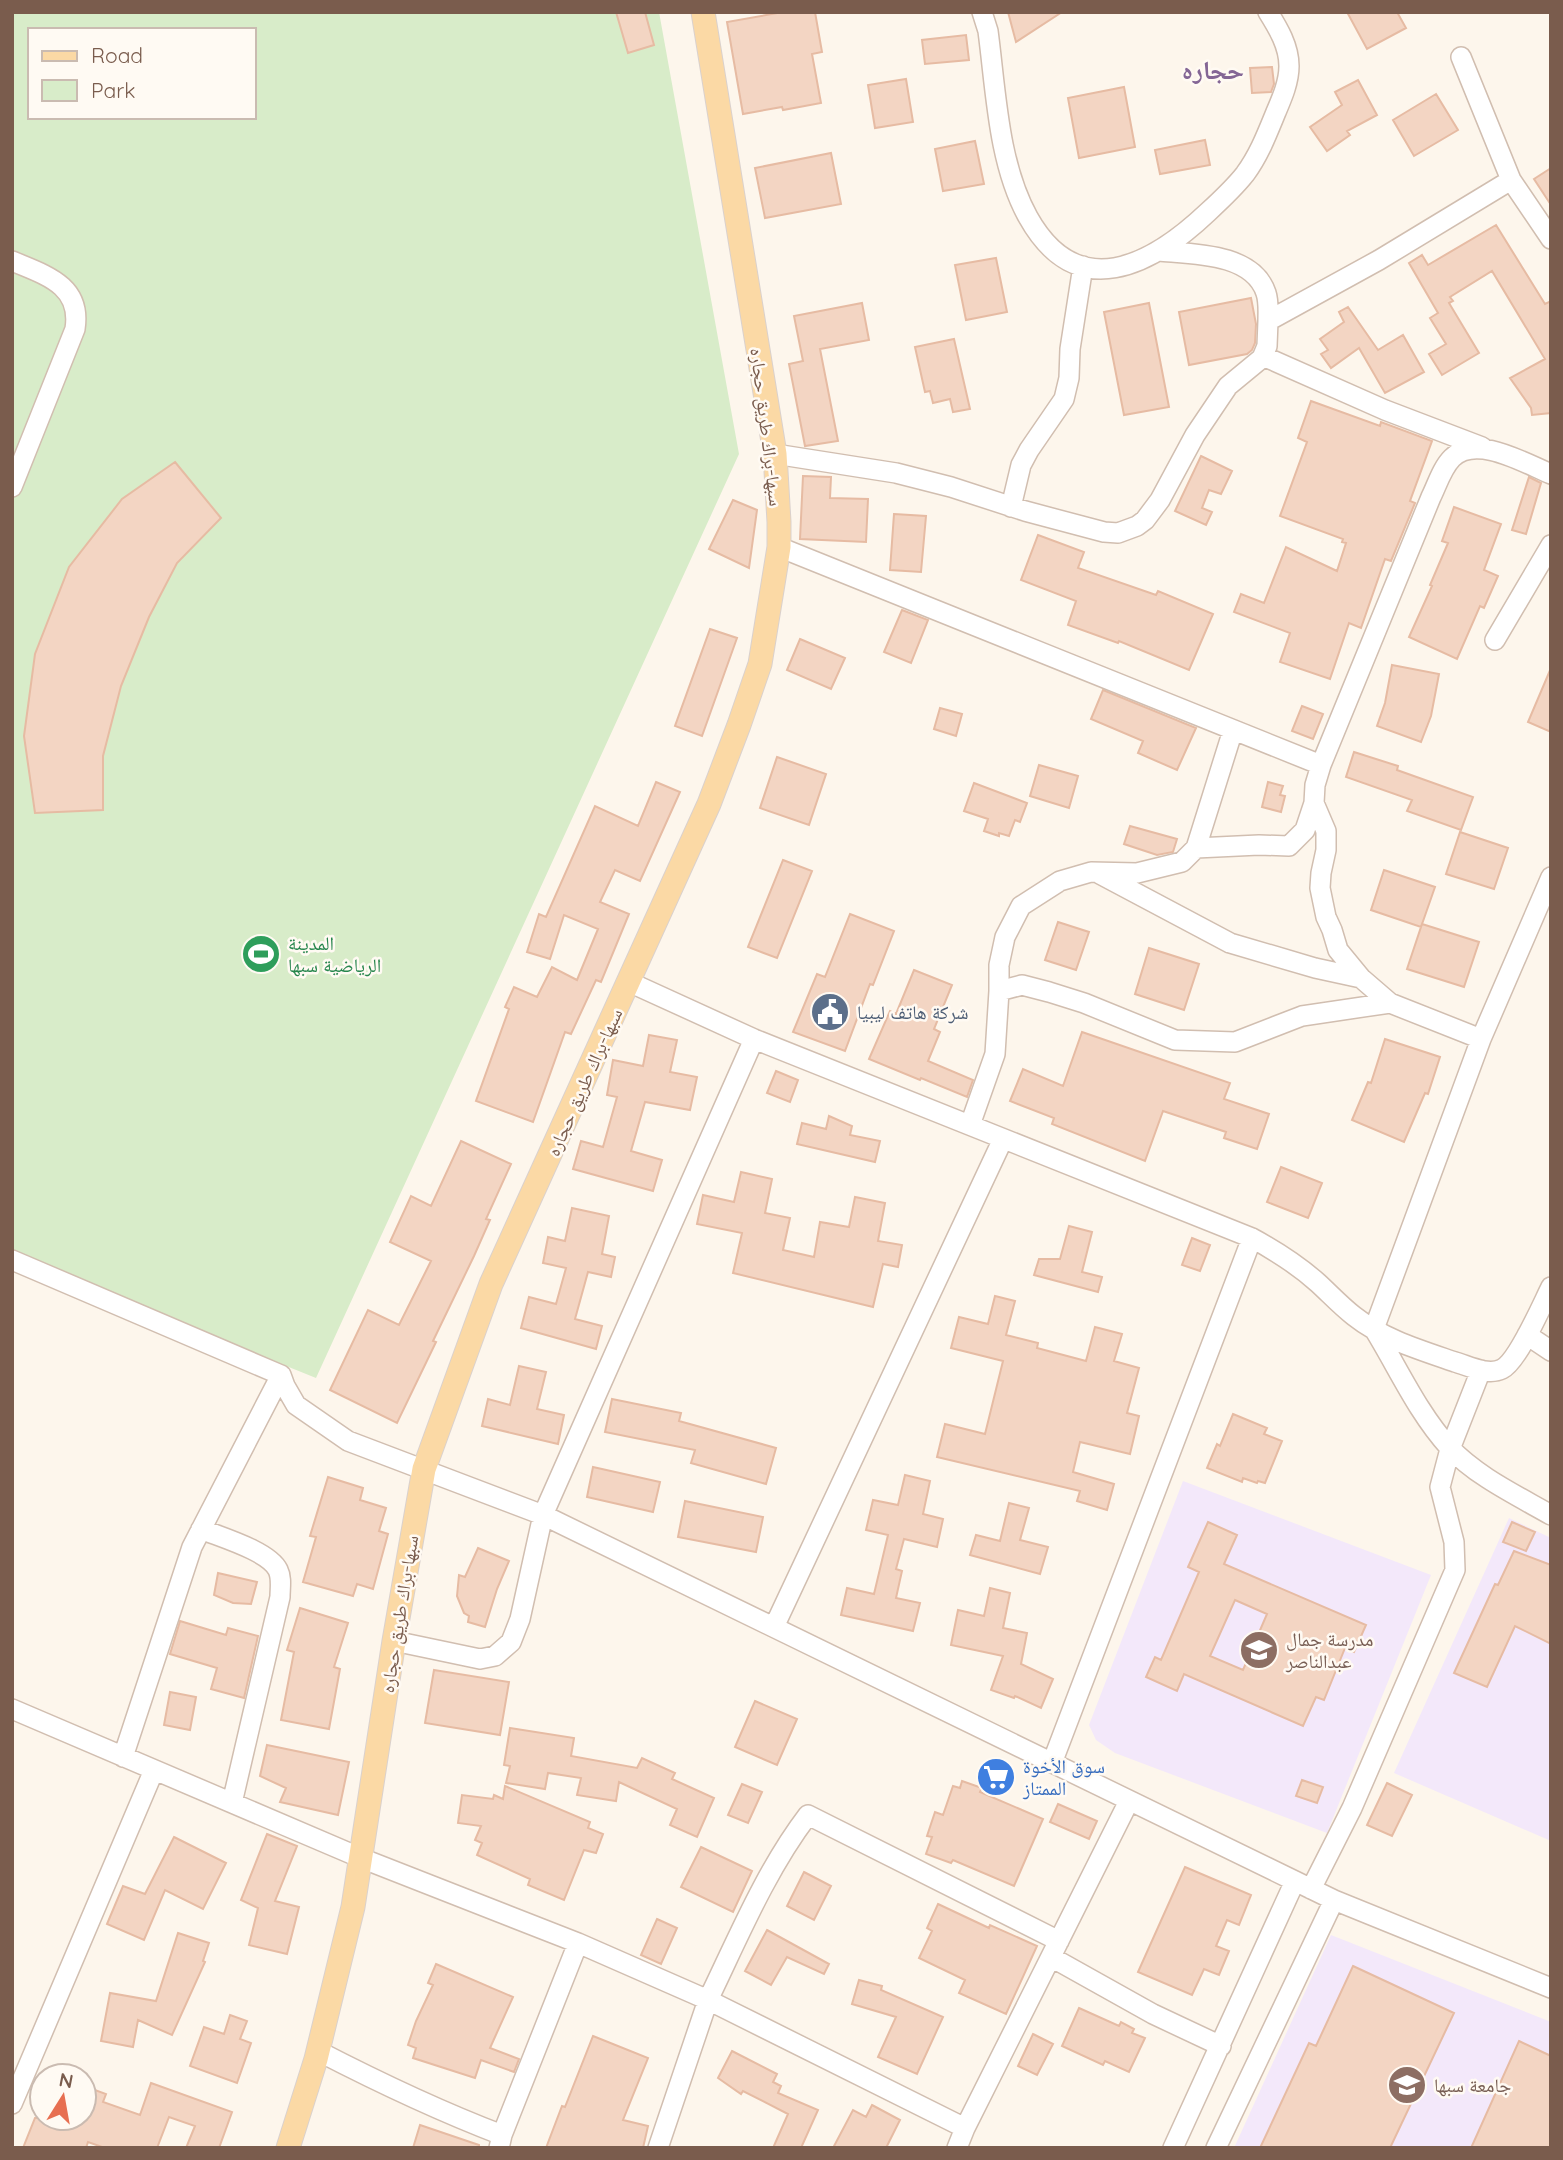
<svg xmlns="http://www.w3.org/2000/svg" width="1563" height="2160" font-family="Quicksand,'Noto Naskh Arabic',sans-serif">
<style>
.education{fill:#f3e8fa}
.green{fill:#d8ecc9;fill-rule:evenodd}
.building{fill:#f3d5c3;stroke:#e6bba3;stroke-width:2;fill-rule:evenodd}
.lines{fill:none;stroke-linecap:round;stroke-linejoin:round}
.minor-casing{stroke:#d1beb0;stroke-width:22}
.major-casing{stroke:#dad1cd;stroke-width:25}
.minor{stroke:#fff;stroke-width:19}
.major{stroke:#fbd9a5;stroke-width:23}
.labels{text-anchor:middle;stroke-width:5;stroke-linejoin:round;paint-order:stroke}
.street-label{font-size:19px;fill:#7a5c4d;stroke:#fffaf3}
.leisure-label{font-size:19px;fill:#27864d;stroke:#fffaf3;text-anchor:start}
.service-label{font-size:19px;fill:#4e5e75;stroke:#fffaf3;text-anchor:start}
.education-label{font-size:19px;fill:#785e54;stroke:#fffaf3;text-anchor:start}
.shop-label{font-size:19px;fill:#366cbe;stroke:#fffaf3;text-anchor:start}
.district-label{font-size:26px;font-weight:bold;fill:#846695;stroke:#fffaf3}
</style>
<rect width="100%" height="100%" fill="#fdf6ec"/>
<path class="education" d="M1183 1481 1431 1575 1327 1833 1115 1753 1096 1740 1089 1725Z
M1509 1518 1551 1538V1841L1394 1773Z
M1331 1935 1551 2022V2148H1234Z"/>
<path class="green" d="M12 12H659L739 454 316 1378 12 1255ZM30 30H254V117H30Z"/>
<path class="building" d="M616 12H645L654 45 628 53Z
M783 12H815L822 52 812 54 821 103 783 110 782 107 743 114 727 22Z
M1008 12H1062L1016 42Z
M1347 12H1397L1406 28 1367 49Z
M966 35 969 60 925 64 922 40Z
M1272 67 1274 84 1271 92 1252 93 1250 68Z
M906 79 913 122 875 128 868 85Z
M1358 80 1377 115 1347 131 1350 135 1327 151 1310 127 1342 105 1335 92Z
M1124 87 1135 147 1079 158 1068 98Z
M1436 94 1458 130 1414 156 1393 120Z
M1205 140 1210 165 1160 174 1155 150Z
M975 141 984 184 943 191 935 149Z
M831 153 841 204 765 218 755 168Z
M1551 168V205L1534 179Z
M1496 225 1545 304 1551 301V413L1532 415 1531 408 1510 378 1545 359 1492 271 1450 297 1453 301 1449 303 1479 353 1442 375 1429 354 1446 344 1430 318 1438 313 1409 263 1422 255 1428 265Z
M996 258 1007 312 966 320 955 265Z
M1251 298 1256 324 1255 343 1252 350 1247 354 1189 365 1179 312Z
M862 303 869 340 820 349 838 441 805 446 789 364 803 361 794 316Z
M1149 303 1169 407 1124 415 1104 312Z
M1348 307 1378 350 1403 335 1424 372 1385 393 1359 348 1331 368 1321 354 1328 350 1320 339 1344 322 1339 312Z
M954 339 970 409 953 412 950 399 933 403 930 391 925 392 915 347Z
M1311 401 1380 426 1381 422 1432 441 1410 501 1415 503 1391 561 1385 559 1361 628 1349 623 1330 679 1280 662 1290 633 1234 612 1241 594 1264 603 1286 547 1337 571 1346 543 1342 542 1343 539 1280 516 1307 442 1298 438Z
M1201 456 1232 471 1221 494 1209 490 1202 508 1212 512 1206 525 1175 511Z
M175 462 221 518 177 563 149 617 121 686 103 756V810L35 813 24 736 35 654 69 567 122 499Z
M803 476 831 477 830 498 868 499 866 542 800 539Z
M1529 477 1541 483 1526 534 1512 530Z
M733 500 757 510 749 568 709 549Z
M1454 507 1501 524 1484 570 1498 576 1484 608 1480 606 1457 659 1409 637 1432 586 1430 585 1448 543 1442 541Z
M894 514 926 516 921 572 890 570Z
M1038 535 1084 552 1078 568 1156 595 1158 591 1213 614 1189 670 1119 641 1118 643 1068 625 1076 601 1021 580Z
M902 610 928 620 911 663 884 652Z
M710 629 737 638 702 736 675 726Z
M800 639 845 658 831 689 787 670Z
M1392 665 1439 674 1431 716 1421 742 1377 726 1385 703Z
M1551 668V732L1528 722Z
M1103 690 1196 728 1177 770 1138 753 1143 741 1091 719Z
M1302 706 1323 714 1313 739 1292 731Z
M940 708 962 714 956 736 934 729Z
M1354 752 1398 766 1397 770 1473 797 1461 830 1407 811 1412 800 1346 777Z
M777 757 826 774 809 825 760 808Z
M1039 765 1078 776 1069 808 1030 796Z
M656 782 680 792 640 881 615 870 600 902 629 914 601 982 596 980 571 1034 565 1032 533 1122 476 1101 509 1009 505 1007 514 987 537 997 552 967 577 980 598 929 564 915 550 959 527 952 539 914 546 917 595 806 638 826Z
M1268 782 1283 786 1280 795 1285 796 1281 812 1262 807Z
M974 783 1027 803 1020 822 1015 820 1009 836 999 833V836L984 831 988 819 964 811Z
M1130 826 1177 839 1173 852 1157 855 1124 844Z
M1460 832 1508 848 1494 889 1446 874Z
M783 860 812 871 777 958 748 947Z
M1384 870 1435 887 1421 927 1371 910Z
M850 914 894 931 873 985 870 984 845 1051 793 1032 817 974 825 977Z
M1058 922 1089 932 1076 970 1045 960Z
M1422 924 1479 942 1464 987 1407 969Z
M1149 948 1199 964 1184 1010 1135 994Z
M914 970 952 985 934 1029 940 1032 928 1061 973 1080 967 1097 921 1078 920 1080 869 1059 890 1011 896 1014Z
M1082 1032 1230 1083 1224 1099 1269 1114 1257 1149 1224 1138 1226 1132 1163 1111 1145 1161 1052 1124 1054 1118 1010 1101 1023 1069 1063 1086Z
M649 1035 677 1040 670 1072 697 1077 690 1110 645 1102 631 1151 662 1160 653 1191 573 1169 581 1141 603 1147 617 1097 607 1095 613 1060 643 1066Z
M1385 1039 1440 1057 1428 1094 1425 1093 1404 1142 1352 1120 1368 1082 1371 1083Z
M776 1071 798 1080 790 1102 767 1093Z
M829 1116 852 1126 850 1135 880 1141 875 1162 797 1144 802 1123 826 1129Z
M461 1141 511 1164 486 1219 490 1220 474 1256 433 1341 436 1342 397 1423 330 1390 368 1310 399 1325 431 1261 390 1242 411 1196 431 1206Z
M1281 1167 1322 1183 1308 1218 1267 1202Z
M741 1172 772 1179 765 1213 790 1218 783 1250 814 1257 820 1222 849 1227 855 1197 885 1203 878 1241 902 1245 898 1267 883 1264 873 1307 733 1273 742 1233 697 1224 703 1195 734 1202Z
M572 1208 609 1216 602 1254 615 1257 611 1277 588 1272 575 1319 602 1326 596 1349 521 1328 529 1297 556 1304 566 1268 543 1263 548 1237 565 1241Z
M1069 1226 1092 1232 1082 1272 1102 1277 1098 1292 1034 1275 1039 1259H1060Z
M1192 1238 1210 1245 1200 1271 1182 1265Z
M995 1296 1015 1301 1006 1335 1038 1343 1037 1348 1086 1361 1095 1327 1122 1334 1114 1361 1139 1368 1127 1413 1139 1416 1130 1454 1080 1442 1073 1472 1114 1484 1107 1510 1077 1501 1080 1491 937 1457 945 1424 985 1434 1003 1361 951 1348 959 1317 988 1324Z
M519 1366 546 1372 537 1409 564 1415 558 1444 482 1426 488 1399 510 1405Z
M612 1399 681 1413 679 1421 776 1448 766 1484 691 1463 695 1450 605 1432Z
M1233 1414 1267 1428 1264 1434 1282 1441 1265 1483 1258 1481 1257 1483 1243 1478 1242 1482 1207 1468 1217 1444 1220 1446Z
M593 1467 660 1482 653 1512 587 1497Z
M905 1475 930 1481 923 1514 943 1519 937 1547 904 1539 896 1569 902 1571 896 1598 920 1603 913 1631 841 1615 847 1588 874 1594 888 1535 866 1530 873 1500 898 1505Z
M328 1477 363 1488 360 1500 386 1508 379 1531 388 1534 373 1589 357 1584 353 1596 303 1582 316 1537 310 1536Z
M685 1501 763 1517 756 1552 678 1537Z
M1009 1503 1029 1508 1020 1540 1048 1547 1040 1574 970 1555 976 1535 1000 1541Z
M1208 1522 1237 1535 1224 1564 1366 1625 1354 1652 1345 1648 1324 1700 1316 1697 1303 1726 1184 1674 1177 1691 1146 1677 1155 1657 1161 1660 1199 1572 1188 1567ZM1235 1600 1267 1614 1243 1670 1210 1656Z
M1512 1522 1535 1532 1526 1551 1503 1542Z
M478 1548 509 1561 497 1589 485 1627 468 1622 469 1616 464 1613 457 1596 459 1575 465 1577Z
M1514 1551 1551 1565V1644L1515 1626 1487 1687 1454 1673 1495 1584 1498 1585Z
M218 1573 257 1582 251 1604 233 1603 214 1595Z
M990 1588 1010 1593 1003 1628 1027 1633 1021 1664 1053 1679 1041 1708 1015 1696 1014 1698 991 1690 1003 1656 951 1645 958 1610 984 1616Z
M300 1608 348 1623 334 1667 340 1669 329 1729 281 1720 294 1652 287 1650Z
M180 1621 226 1635 228 1628 258 1636 244 1698 211 1689 217 1668 170 1654Z
M434 1670 509 1682 500 1735 425 1723Z
M170 1692 196 1697 190 1730 164 1725Z
M755 1701 797 1719 777 1765 735 1747Z
M510 1728 574 1738 571 1756 637 1768 642 1758 675 1773 672 1779 714 1798 697 1837 670 1825 677 1809 619 1782 616 1801 577 1795 581 1778 548 1773 545 1789 506 1783 510 1766 504 1765Z
M267 1745 349 1762 338 1815 280 1802 286 1788 260 1776Z
M1302 1780 1323 1787 1317 1803 1296 1796Z
M962 1781 982 1788 980 1792 1043 1819 1014 1886 953 1860 951 1863 926 1854 932 1837 927 1836 935 1812 943 1815 953 1786 960 1788Z
M1387 1783 1412 1795 1392 1836 1367 1825Z
M742 1784 762 1792 748 1823 728 1815Z
M505 1786 590 1822 588 1828 603 1834 596 1853 584 1850 564 1900 528 1885 530 1879 477 1855 482 1843 475 1840 481 1826 458 1823 462 1795 493 1799 494 1795 503 1799Z
M1058 1804 1097 1821 1089 1839 1050 1822Z
M267 1834 297 1846 275 1901 299 1907 287 1954 249 1945 258 1908 241 1900Z
M174 1837 226 1863 203 1909 165 1890 144 1940 107 1924 123 1886 145 1894Z
M701 1847 752 1871 733 1912 681 1887Z
M1185 1867 1251 1895 1239 1925 1227 1920 1216 1946 1229 1951 1219 1975 1204 1969 1192 1995 1138 1972Z
M804 1872 831 1886 814 1920 787 1906Z
M938 1904 989 1928 990 1925 1037 1946 1006 2014 959 1993 965 1980 919 1958 932 1931 927 1928Z
M657 1919 677 1928 661 1964 641 1955Z
M767 1930 829 1964 824 1974 787 1957 771 1985 745 1971Z
M178 1933 209 1943 203 1961 205 1962 172 2035 138 2020 133 2047 101 2041 110 1993 156 2001Z
M436 1964 513 1997 490 2048 519 2059 514 2072 481 2060 475 2078 413 2058 416 2048 408 2045 416 2021 433 1985 428 1983Z
M1353 1966 1454 2013 1390 2148H1260L1309 2043 1316 2046Z
M859 1980 882 1986 881 1990 943 2017 917 2074 878 2057 896 2017 852 2004Z
M1079 2008 1119 2026 1121 2022 1134 2029 1132 2033 1145 2038 1129 2072 1105 2061 1103 2065 1062 2046Z
M230 2015 247 2021 240 2039 251 2043 237 2083 190 2066 204 2027 224 2034Z
M1033 2034 1053 2044 1037 2075 1018 2066Z
M593 2036 648 2058 623 2120 648 2126 643 2148H546L562 2106 565 2107Z
M1519 2041 1551 2056V2148H1471Z
M732 2051 777 2074 773 2082 781 2086 778 2093 818 2110 801 2148H773L788 2114 743 2091 741 2094 718 2078Z
M151 2083 232 2112 219 2148H186L195 2126 169 2117 157 2148H105L88 2142 86 2148H23L35 2118H84V2086L106 2094 103 2102 140 2115Z
M872 2105 900 2120 886 2148H833L853 2110 866 2117Z
M420 2125 479 2145V2148H413Z"/>
<g class="lines">
<defs>
<path id="minor" d="M982 12 988 31C996 91 998 163 1028 217 1077 305 1151 266 1208 212 1221 200 1234 188 1245 174 1259 155 1267 134 1276 112 1282 98 1289 82 1289 66 1289 46 1278 28 1268 12
M1461 57 1511 180 1551 239
M1159 251C1193 254 1253 253 1266 293 1269 302 1268 312 1268 321
M12 261C45 275 82 285 75 329L12 487
M1263 356 1385 410 1482 447
M775 454 896 473 951 487 1025 511 1104 532 1118 533 1137 526 1145 520 1160 500 1195 435 1228 386 1262 358 1267 346 1268 321 1379 260 1511 180
M1011 507 1021 465 1029 450 1064 399 1069 378 1070 349 1083 266
M779 547 1321 765
M1495 640 1551 545
M1314 803 1326 831V850L1321 873 1320 888 1326 917 1332 930 1338 950 1361 978 1390 1003
M1196 848 1259 845 1289 846 1305 830 1314 803 1315 785 1321 765 1431 497C1437 485 1442 468 1452 458 1476 434 1524 463 1551 474
M1100 874 1230 943 1315 968 1361 978
M1551 877 1481 1039 1374 1329C1398 1368 1418 1413 1449 1447 1476 1476 1516 1495 1551 1515
M629 982 754 1039 1252 1238C1276 1251 1298 1265 1318 1283 1330 1294 1341 1306 1354 1316 1383 1339 1420 1350 1455 1362 1469 1366 1488 1376 1502 1369 1518 1361 1542 1305 1551 1287
M999 991V965L1005 937 1021 906 1060 881 1091 872 1137 873 1182 862 1196 848 1233 730
M970 1125 995 1054 999 991 1022 985 1049 992 1084 1003 1175 1040 1235 1042 1302 1016 1390 1003 1481 1039
M12 1260 281 1375 285 1386 296 1405 348 1441 543 1515 1295 1881 1334 1900 1551 1988
M1527 1335 1551 1351
M201 1529C220 1537 269 1551 278 1570 282 1578 280 1588 280 1597L232 1803
M774 1627 1003 1139
M394 1641 480 1659 495 1656 511 1642 520 1619 543 1515 754 1039
M12 1709 361 1858 578 1943 708 2000C738 1938 766 1870 808 1815L1059 1941
M123 1757 192 1547 281 1375
M1052 1763 1252 1238
M1311 1889 1352 1808 1455 1570 1454 1542 1440 1487 1450 1449 1481 1370
M1051 1957 1153 2014 1221 2046
M318 2051C378 2082 439 2111 502 2135
M12 2104 154 1770
M965 2128 1129 1801
M499 2148 502 2135 578 1943
M658 2148 708 2000 965 2128 957 2148
M1173 2148 1295 1881
M1216 2148 1334 1900"/>
<path id="major" d="M288 2148 316 2059 353 1907 394 1641 424 1469 491 1284 709 804 739 725 760 664 779 547V522L775 454 703 12"/>
</defs>
<use href="#minor" class="minor-casing"/>
<use href="#major" class="major-casing"/>
<use href="#minor" class="minor"/>
<use href="#major" class="major"/>
</g>
<defs>
<symbol id="stadium-disc" viewBox="-11 -11 22 22"><circle r="9.5" fill="#2e9e5b" stroke="#fffaf3"/><path d="M0-5a6.5 5 0 1 0 0 10a6.5 5 0 1 0 0-10ZM-3.5-1.8h7v3.6h-7Z" fill="#fff"/></symbol>
<symbol id="civic-disc" viewBox="-11 -11 22 22"><circle r="9.5" fill="#5c6f8a" stroke="#fffaf3"/><path d="M-.6-6.5H3V-4.5H.6V-3L4-1V1h2V6H-6V1h2V-1L-.6-3ZM-1.2 2.5V6h2.4V2.5Z" fill="#fff"/></symbol>
<symbol id="school-disc" viewBox="-11 -11 22 22"><circle r="9.5" fill="#8d6e63" stroke="#fffaf3"/><path d="M0-5L7-2L0 1L-7-2ZM-4 1L0 2.5L4 1V4Q0 6-4 4Z" fill="#fff"/></symbol>
<symbol id="supermarket-disc" viewBox="-11 -11 22 22"><circle r="9.5" fill="#3f7fe0" stroke="#fffaf3"/><path d="M-6-5.5h2.5l.6 2H6L4.5 2H-2.5L-4.4-4H-6ZM-1.5 3.2a1.3 1.3 0 1 0 .1 0ZM3 3.2a1.3 1.3 0 1 0 .1 0Z" fill="#fff"/></symbol>
<symbol id="university-disc" viewBox="-11 -11 22 22"><circle r="9.5" fill="#8d6e63" stroke="#fffaf3"/><path d="M0-5L7-2L0 1L-7-2ZM-4 1L0 2.5L4 1V4Q0 6-4 4Z" fill="#fff"/></symbol>
</defs>
<g fill-rule="evenodd">
<use href="#stadium-disc" x="239" y="932" width="44" height="44"/>
<use href="#civic-disc" x="808" y="990" width="44" height="44"/>
<use href="#school-disc" x="1237" y="1628" width="44" height="44"/>
<use href="#supermarket-disc" x="974" y="1755" width="44" height="44"/>
<use href="#university-disc" x="1385" y="2063" width="44" height="44"/>
</g>
<g class="labels">
<g class="street-label">
<text transform="translate(767 427) rotate(83)" y="7">سبها-براك طريق حجاره</text>
<text transform="translate(584 1082) rotate(-66)" y="7">سبها-براك طريق حجاره</text>
<text transform="translate(399 1614) rotate(-81)" y="7">سبها-براك طريق حجاره</text>
</g>
<g class="leisure-label">
<text x="288" y="950">المدينة<tspan x="288" dy="22">الرياضية سبها</tspan></text>
</g>
<g class="service-label">
<text x="857" y="1019">شركة هاتف ليبيا</text>
</g>
<g class="education-label">
<text x="1286" y="1646">مدرسة جمال<tspan x="1286" dy="22">عبدالناصر</tspan></text>
<text x="1434" y="2092">جامعة سبها</text>
</g>
<g class="shop-label">
<text x="1023" y="1773">سوق الأخوة<tspan x="1023" dy="22">الممتاز</tspan></text>
</g>
<g class="district-label">
<text x="1213" y="79">حجاره</text>
</g>
</g>
<rect width="1563" height="2160" fill="none" stroke="#7a5c4d" stroke-width="28"/>
<rect x="28" y="28" width="228" height="91" fill="#fffaf3" stroke="#cabbb1" stroke-width="2"/>
<rect x="42" y="51" width="35" height="10" fill="#fbd9a5" stroke="#cabbb1" stroke-width="2"/>
<text x="91" y="63" font-size="21" fill="#7a5c4d">Road</text>
<rect x="42" y="80" width="35" height="21" fill="#d8ecc9" stroke="#cabbb1" stroke-width="2"/>
<text x="91" y="98" font-size="21" fill="#7a5c4d">Park</text>
<g transform="translate(63 2097) rotate(11)"><circle r="33" fill="#fffaf3" stroke="#cabbb1" stroke-width="2"/>
<path d="M0-5L12 26L0 18L-12 26Z" fill="#e76f51"/>
<text y="-10" font-size="19" font-weight="bold" text-anchor="middle" fill="#7a5c4d">N</text>
</g>
</svg>
